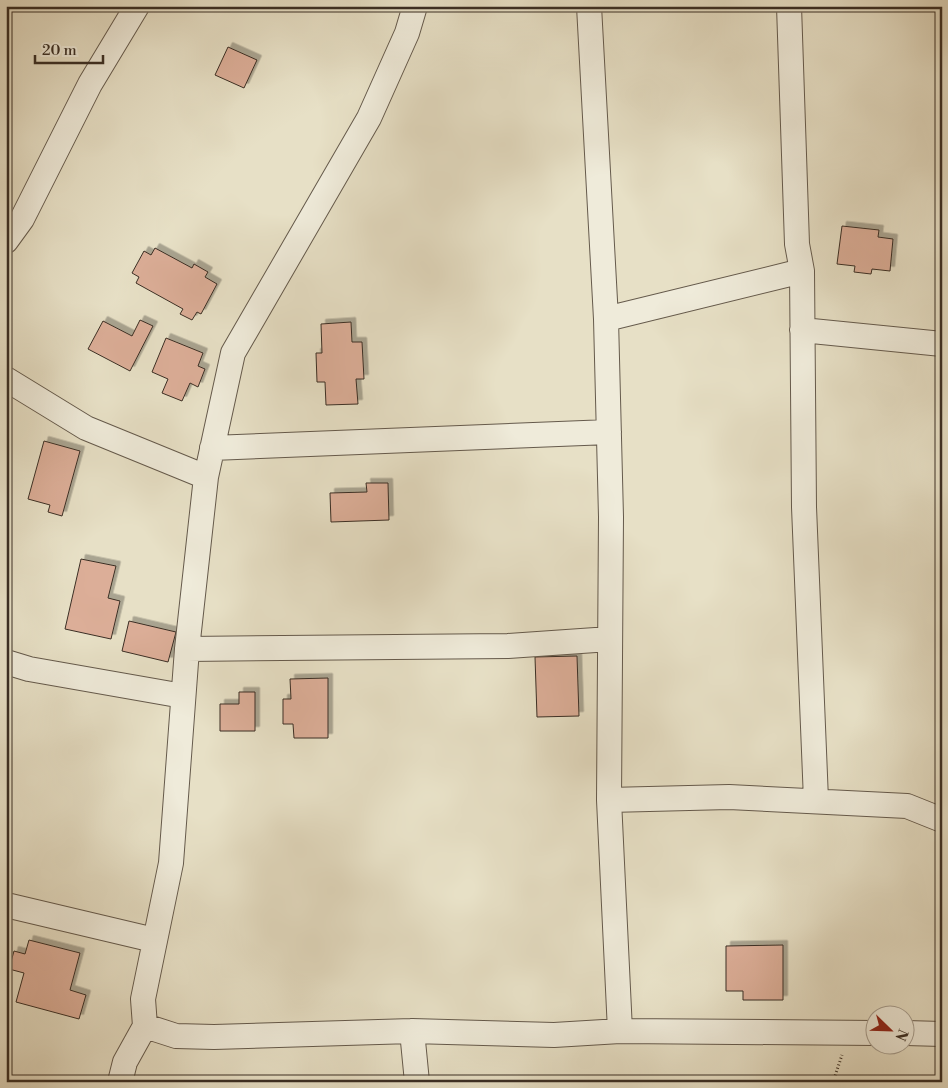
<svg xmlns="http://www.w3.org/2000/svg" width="948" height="1088" font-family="'Libre Bodoni',serif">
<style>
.building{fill:#dcae98;stroke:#3a2e24;filter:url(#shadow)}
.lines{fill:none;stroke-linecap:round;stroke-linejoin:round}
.street-casing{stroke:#655a4c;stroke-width:26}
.path{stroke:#3a2e24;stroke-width:3;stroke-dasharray:1 2.5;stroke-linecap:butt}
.street{stroke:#efebda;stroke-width:24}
</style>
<defs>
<filter id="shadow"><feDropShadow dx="4.5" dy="-4.5" stdDeviation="0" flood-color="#0004"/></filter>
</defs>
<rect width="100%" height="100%" fill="#e7e0c6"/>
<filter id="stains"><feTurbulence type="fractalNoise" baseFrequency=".004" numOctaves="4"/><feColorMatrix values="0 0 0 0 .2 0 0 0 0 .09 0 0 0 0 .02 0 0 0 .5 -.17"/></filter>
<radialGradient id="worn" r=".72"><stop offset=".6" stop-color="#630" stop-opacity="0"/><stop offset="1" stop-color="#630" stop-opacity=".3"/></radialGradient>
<path class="building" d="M228 47 257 60 244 88 215 75Z
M842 226 879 230 878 237 893 239 890 271 872 269 871 274 854 272 855 266 837 264Z
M155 248 192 268 194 264 208 272 205 277 217 284 201 314 197 312 192 320 180 314 183 309 136 283 139 277 132 273 144 251 151 255Z
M140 320 153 326 130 371 88 349 103 321 132 336Z
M351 322 352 342H362L364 379H356L358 404 326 405 325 382H317L316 353H322L321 324Z
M166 338 203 353 198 366 205 369 198 387 190 383 182 401 162 393 168 379 152 372Z
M44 441 80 451 62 516 48 512 50 505 28 499Z
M366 483H388L389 520 331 522 330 493 367 492Z
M81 559 116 566 108 598 120 601 111 639 65 629Z
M129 621 176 632 168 662 122 651Z
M577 656 579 716 537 717 535 657Z
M328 678V738H294L293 724H283V699H291L290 679Z
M239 692H255V731H220V704H239Z
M29 940 80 953 70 990 86 995 79 1019 16 1002 24 973 9 969 14 951 25 954Z
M783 945V1000H743V991H726V946Z"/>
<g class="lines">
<defs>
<path id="street" d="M589 6 606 319 611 517 609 800 620 1031
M789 6 797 244 802 271 804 507 816 800
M6 241 22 219 90 84 137 6
M606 319 802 271
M802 330 942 344
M6 379 86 428 206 477
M212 448 609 432
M187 649 508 646 610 639
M6 662 29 669 183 696
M609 800 729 797 907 806 942 820
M6 905 154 940
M145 1026 176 1036 214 1037 412 1031 554 1035 620 1031 876 1033
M412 1031 417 1082
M906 1033 942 1034
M120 1082 125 1062 145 1026 143 999 171 863 187 649 206 477 233 353 369 118 407 33 415 6"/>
</defs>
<use href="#street" class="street-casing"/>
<path class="path" d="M833 1082 842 1055"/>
<use href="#street" class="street"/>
</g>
<rect width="948" height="1088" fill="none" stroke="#e7e0c6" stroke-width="25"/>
<rect x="8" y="8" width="933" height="1073" fill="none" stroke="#3a2e24" stroke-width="2.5"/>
<rect x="12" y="12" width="923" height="1063" fill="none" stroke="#3a2e24"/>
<g transform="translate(890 1030) rotate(113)"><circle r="24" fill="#efebda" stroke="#a79f91"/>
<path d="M0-4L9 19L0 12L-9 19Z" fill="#8f2418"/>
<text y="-8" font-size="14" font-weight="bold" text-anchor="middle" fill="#3a2e24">N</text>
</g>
<path d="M35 55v8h68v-8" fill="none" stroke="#3a2e24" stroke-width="2.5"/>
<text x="42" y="55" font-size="15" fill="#3a2e24" stroke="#efebda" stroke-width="4" paint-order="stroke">20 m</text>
<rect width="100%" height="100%" filter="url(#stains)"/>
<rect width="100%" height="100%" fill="url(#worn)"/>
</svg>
